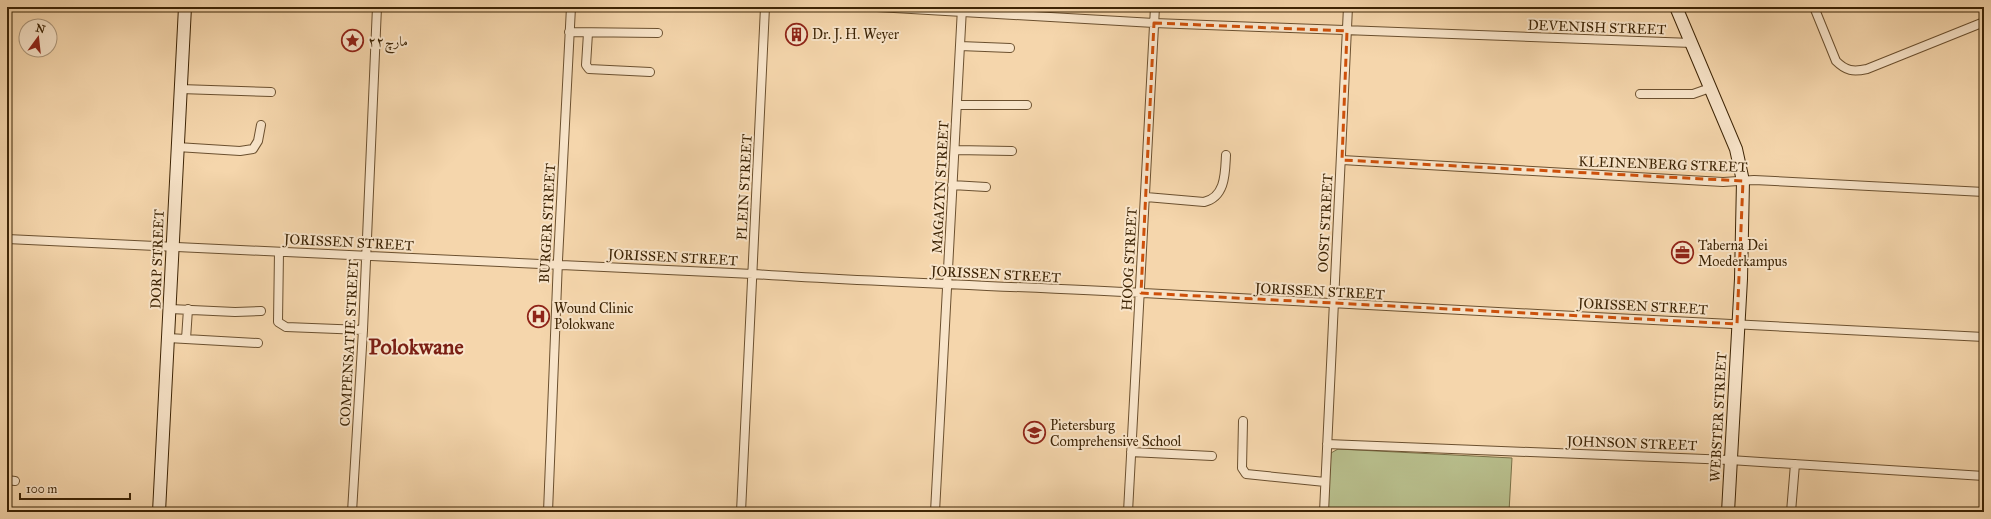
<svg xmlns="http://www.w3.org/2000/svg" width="1991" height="519" font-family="'IM FELL Great Primer',Amiri,serif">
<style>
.green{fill:#b8be8c;stroke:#7a7148}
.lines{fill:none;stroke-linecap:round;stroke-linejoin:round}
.street-casing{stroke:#6b502f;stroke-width:10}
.secondary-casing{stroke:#3d2405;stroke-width:14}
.street{stroke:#f8e4c9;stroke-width:8}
.secondary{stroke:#f8e4c9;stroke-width:12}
.marked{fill:none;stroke:#ce510b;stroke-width:3;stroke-dasharray:8 5;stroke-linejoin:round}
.labels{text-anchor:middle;stroke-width:4;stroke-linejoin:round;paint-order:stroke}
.street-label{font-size:14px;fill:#3d2405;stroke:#f8e4c9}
.poi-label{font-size:14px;fill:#3d2405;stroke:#f8e4c9;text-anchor:start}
.town-label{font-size:22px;font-weight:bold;fill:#7a1f14;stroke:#f8e4c9}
</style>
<rect width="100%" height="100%" fill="#f5d6ac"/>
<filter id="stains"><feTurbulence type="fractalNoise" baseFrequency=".005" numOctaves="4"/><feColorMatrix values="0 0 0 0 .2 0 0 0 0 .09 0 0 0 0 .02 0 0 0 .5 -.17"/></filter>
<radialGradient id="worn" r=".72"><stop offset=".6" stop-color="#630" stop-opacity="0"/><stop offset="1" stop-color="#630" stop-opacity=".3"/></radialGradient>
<path class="green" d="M1338 449 1512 458 1509 512H1327L1331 453Z"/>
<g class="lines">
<defs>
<path id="street" d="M877 7 1154 23 1692 43
M1814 7 1836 61C1846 71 1853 72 1867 69L1984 22
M569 32 658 33
M588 33 586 65 589 69 650 72
M960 46 1010 48
M180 89 271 92
M1640 94H1693L1710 88
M958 105H1027
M177 147 240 151 253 149 258 141 261 125
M955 150 1012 151
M1342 160 1723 182 1754 180 1984 192
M952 185 986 187
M1146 197 1204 202C1226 197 1225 172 1226 155
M7 239 753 274C883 283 1013 286 1143 293 1423 309 1704 322 1984 337
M279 252 278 322 286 327 363 330
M170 309 235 312 261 311
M168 338 258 343
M186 339 188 309
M1243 421 1242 468 1246 474 1325 482
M1327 444 1730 460 1984 476
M1131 452 1212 456
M7 480 15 481
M352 512 363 330 377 7
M548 512 558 260 571 7
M741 512 765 7
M935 512 962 8
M1128 512 1155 7
M1324 512 1348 7
M1791 512 1795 464"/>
<path id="secondary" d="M1676 7 1736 149 1743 181 1741 279 1728 512
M159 512 185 7"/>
</defs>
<use href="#street" class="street-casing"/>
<use href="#secondary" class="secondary-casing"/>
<use href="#street" class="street"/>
<use href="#secondary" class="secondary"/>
</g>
<path class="marked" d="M1154 23 1347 31 1342 160 1743 181 1737 324 1141 293Z"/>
<defs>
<symbol id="building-ring" viewBox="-11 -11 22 22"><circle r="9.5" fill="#f8e4c9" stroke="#8f2418" stroke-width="1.5"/><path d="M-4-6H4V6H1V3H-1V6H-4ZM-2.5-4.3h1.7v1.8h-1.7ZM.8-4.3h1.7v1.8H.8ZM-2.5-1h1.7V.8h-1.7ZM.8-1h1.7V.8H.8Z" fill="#8f2418"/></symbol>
<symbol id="sight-ring" viewBox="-11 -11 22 22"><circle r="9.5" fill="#f8e4c9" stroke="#8f2418" stroke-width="1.5"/><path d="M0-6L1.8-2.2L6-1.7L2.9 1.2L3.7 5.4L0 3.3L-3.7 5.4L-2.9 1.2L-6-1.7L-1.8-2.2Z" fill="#8f2418"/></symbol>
<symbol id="office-ring" viewBox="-11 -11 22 22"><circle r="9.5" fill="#f8e4c9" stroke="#8f2418" stroke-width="1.5"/><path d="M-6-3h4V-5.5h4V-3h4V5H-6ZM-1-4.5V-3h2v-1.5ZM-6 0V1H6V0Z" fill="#8f2418"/></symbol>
<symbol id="hospital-ring" viewBox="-11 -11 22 22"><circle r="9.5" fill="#f8e4c9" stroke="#8f2418" stroke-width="1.5"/><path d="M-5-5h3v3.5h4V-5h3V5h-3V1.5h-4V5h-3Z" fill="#8f2418"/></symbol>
<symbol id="school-ring" viewBox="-11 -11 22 22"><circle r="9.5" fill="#f8e4c9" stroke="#8f2418" stroke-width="1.5"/><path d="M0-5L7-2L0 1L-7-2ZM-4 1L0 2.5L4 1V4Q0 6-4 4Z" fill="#8f2418"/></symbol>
</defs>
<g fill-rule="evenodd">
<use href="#building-ring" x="784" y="22" width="25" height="25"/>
<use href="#sight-ring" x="340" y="28" width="25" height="25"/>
<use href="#office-ring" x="1670" y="240" width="25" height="25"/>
<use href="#hospital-ring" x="526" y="304" width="25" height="25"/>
<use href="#school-ring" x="1022" y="420" width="25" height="25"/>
</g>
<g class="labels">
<g class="street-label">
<text transform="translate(1597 27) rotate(2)" y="5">DEVENISH STREET</text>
<text transform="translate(1663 164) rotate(2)" y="5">KLEINENBERG STREET</text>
<text transform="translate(744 187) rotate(-87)" y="5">PLEIN STREET</text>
<text transform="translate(940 187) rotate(-87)" y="5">MAGAZYN STREET</text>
<text transform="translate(547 223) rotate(-87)" y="5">BURGER STREET</text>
<text transform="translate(1325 223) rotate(-87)" y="5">OOST STREET</text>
<text transform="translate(349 242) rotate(3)" y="5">JORISSEN STREET</text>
<text transform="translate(673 257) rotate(3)" y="5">JORISSEN STREET</text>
<text transform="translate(157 259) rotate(-88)" y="5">DORP STREET</text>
<text transform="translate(1129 259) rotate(-87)" y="5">HOOG STREET</text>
<text transform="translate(996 274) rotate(3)" y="5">JORISSEN STREET</text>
<text transform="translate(1320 291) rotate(3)" y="5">JORISSEN STREET</text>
<text transform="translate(1643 306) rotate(3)" y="5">JORISSEN STREET</text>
<text transform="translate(349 343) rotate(-87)" y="5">COMPENSATIE STREET</text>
<text transform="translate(1718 417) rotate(-87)" y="5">WEBSTER STREET</text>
<text transform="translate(1632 443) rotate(2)" y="5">JOHNSON STREET</text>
</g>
<g class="poi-label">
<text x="812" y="39">Dr. J. H. Weyer</text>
<text x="368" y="46">۲۲مارچ</text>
<text x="1698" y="250">Taberna Dei<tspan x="1698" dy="16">Moederkampus</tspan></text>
<text x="554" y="313">Wound Clinic<tspan x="554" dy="16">Polokwane</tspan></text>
<text x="1050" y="430">Pietersburg<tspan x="1050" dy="16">Comprehensive School</tspan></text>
</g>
<g class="town-label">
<text x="416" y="354">Polokwane</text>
</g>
</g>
<rect width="1991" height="519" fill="none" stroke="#f5d6ac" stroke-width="24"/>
<rect x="8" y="8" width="1975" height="503" fill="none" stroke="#3d2405" stroke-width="2"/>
<rect x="12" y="12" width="1967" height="495" fill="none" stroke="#3d2405"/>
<g transform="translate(38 38) rotate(15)"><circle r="19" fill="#f8e4c9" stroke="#ad977b"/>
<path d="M0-3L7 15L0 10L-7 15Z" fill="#8f2418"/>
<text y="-6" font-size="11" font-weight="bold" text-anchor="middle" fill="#3d2405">N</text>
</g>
<path d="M20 493v6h110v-6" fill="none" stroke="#3d2405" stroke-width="2"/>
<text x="26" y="493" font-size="12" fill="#3d2405" stroke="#f8e4c9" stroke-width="3" paint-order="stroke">100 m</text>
<rect width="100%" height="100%" filter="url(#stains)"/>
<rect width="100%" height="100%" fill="url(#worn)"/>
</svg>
